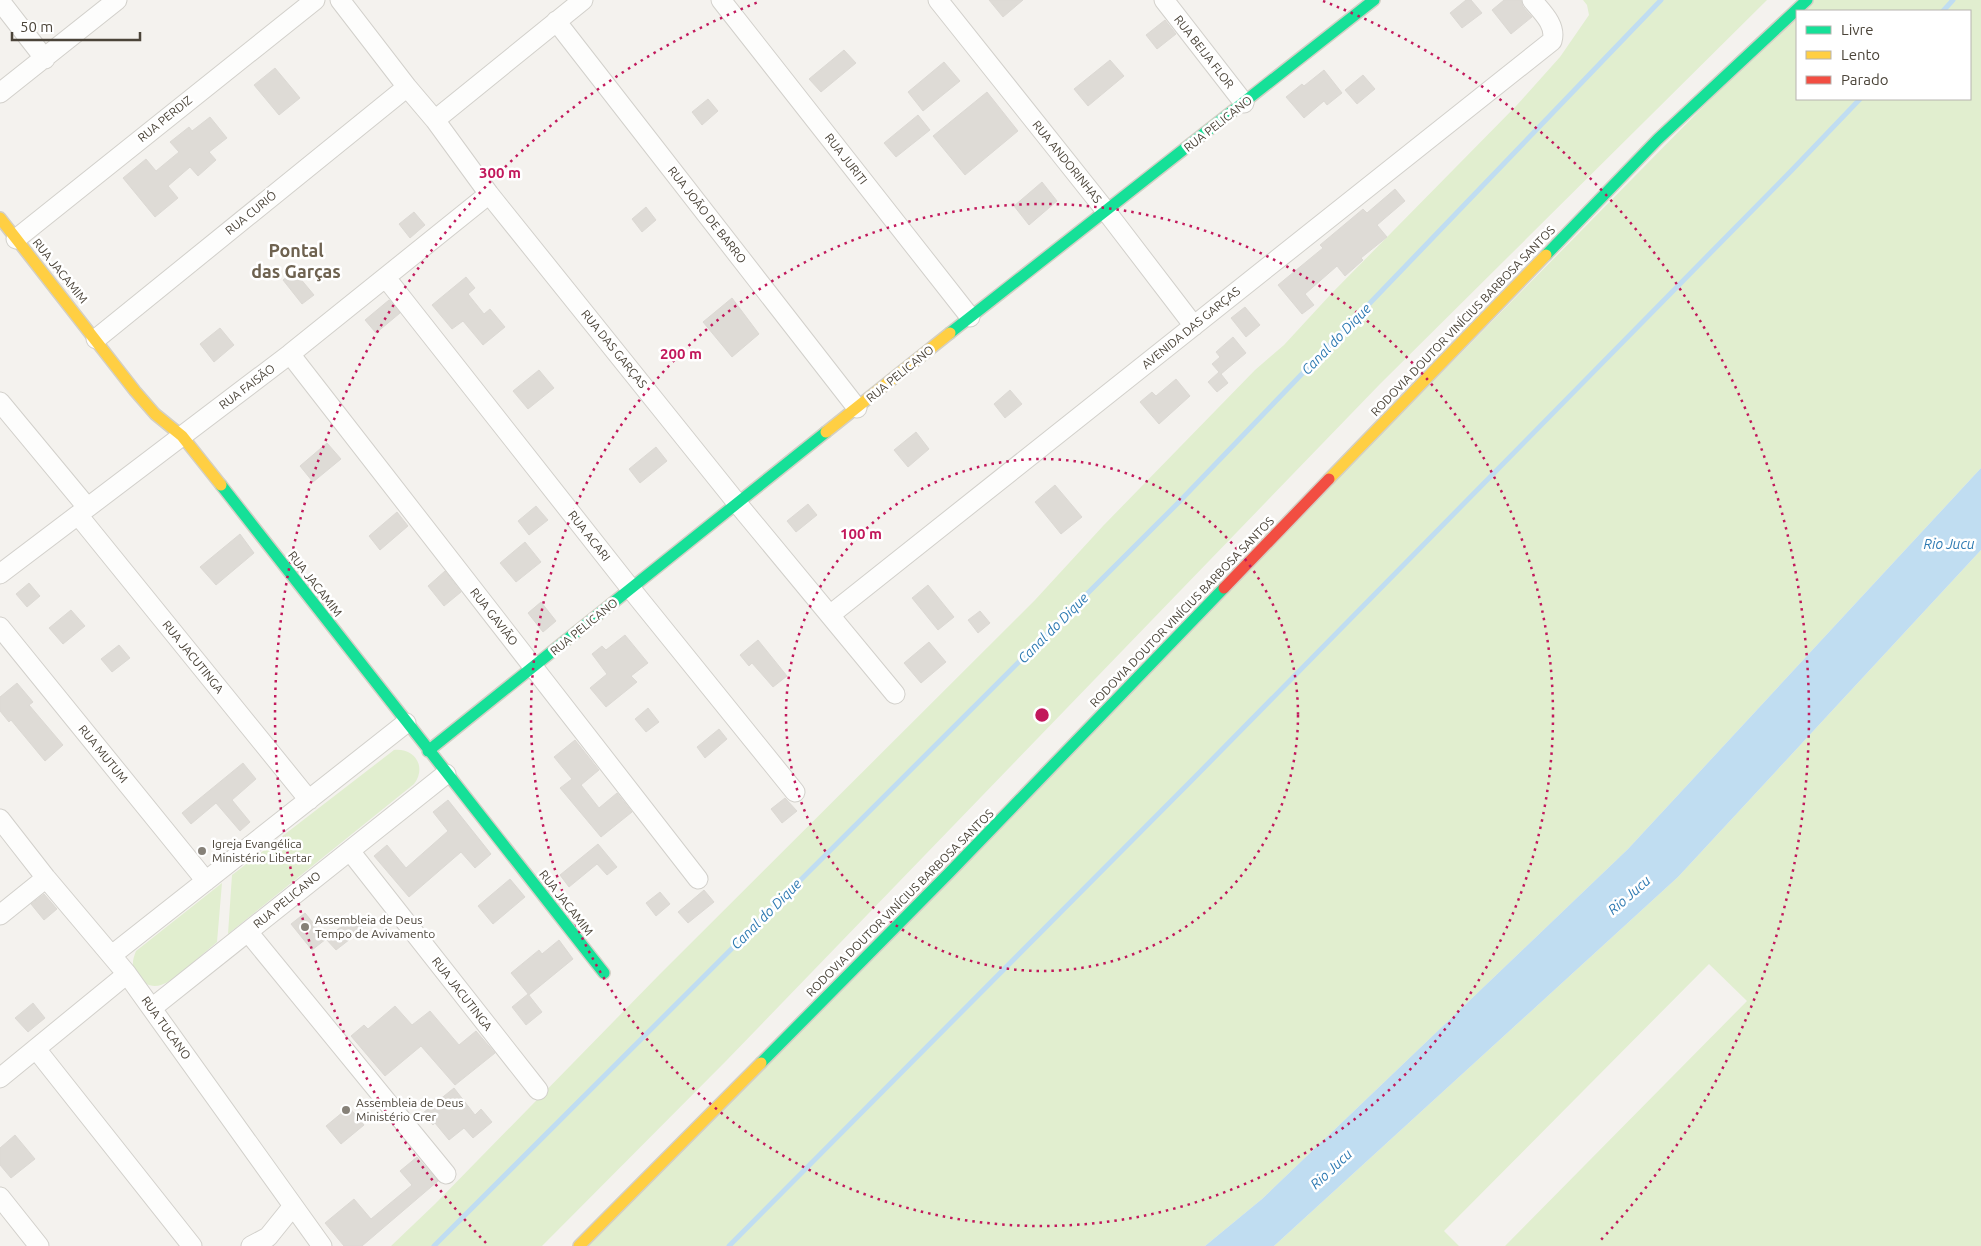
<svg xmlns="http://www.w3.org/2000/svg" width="1981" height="1246" font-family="Ubuntu,sans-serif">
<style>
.green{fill:#e1eecf;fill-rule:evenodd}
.water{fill:#c0ddf1}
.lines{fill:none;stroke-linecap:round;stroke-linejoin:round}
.stream{stroke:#c0ddf1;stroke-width:5}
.building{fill:#dedbd6;stroke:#dcd9d4}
.street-casing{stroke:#d2d0cb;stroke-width:21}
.fast-casing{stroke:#d3cfc5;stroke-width:14}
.slow-casing{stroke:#d3cfc5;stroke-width:14}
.jam-casing{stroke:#d3cfc5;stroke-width:14}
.street{stroke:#fdfdfc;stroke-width:19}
.fast{stroke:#16e098;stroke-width:11}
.slow{stroke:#ffcf43;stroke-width:11}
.jam{stroke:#f24e42;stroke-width:11}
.ring{fill:none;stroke:#c2185b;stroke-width:2.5;stroke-dasharray:2.5 5}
.poi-dot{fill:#868178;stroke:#fff;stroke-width:2}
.labels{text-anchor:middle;stroke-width:5;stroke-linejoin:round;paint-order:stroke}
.street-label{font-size:12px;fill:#4b4439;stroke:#fff}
.poi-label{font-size:12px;fill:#4b4439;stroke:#fff;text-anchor:start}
.water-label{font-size:14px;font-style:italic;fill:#2e7ab2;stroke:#fff}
.district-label{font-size:18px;font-weight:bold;fill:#6e6250;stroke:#fff}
.centre{fill:#c2185b;stroke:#fff;stroke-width:2.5}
.ring-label{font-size:15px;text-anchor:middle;font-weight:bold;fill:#c2185b;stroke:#fff;stroke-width:5;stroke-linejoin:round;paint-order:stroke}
</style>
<rect width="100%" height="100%" fill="#f4f2ee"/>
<path class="green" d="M1583 0H1767L1380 384 726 1061 542 1246H391L435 1204 660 974 1035 600 1103 526 1255 370 1284 345 1331 294 1517 105 1560 57 1589 15 1587 5Z
M1808 0H1981V468L1628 849 1262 1199 1205 1246H583ZM1797 11H1970V99H1797Z
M1981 550V1246H1505L1747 1001 1709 964 1444 1231 1459 1246H1274L1678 877Z
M394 750C415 748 427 767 414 784L228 934 232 875Z
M222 883 217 942C206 951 173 982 161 985 152 988 143 984 138 977 131 968 132 961 136 951Z"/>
<path class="water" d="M1981 468V550L1678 877 1274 1246H1205L1262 1199 1628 849Z"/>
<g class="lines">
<path class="stream" d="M1943 11 1953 0
M434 1246 1178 503 1661 0
M729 1246 1193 779 1792 170 1860 99"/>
</g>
<path class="building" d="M989 0H1023L1003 17Z
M1466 0H1471L1482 13 1462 28 1450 13Z
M1504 0H1521L1523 7 1532 17 1511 34 1492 10Z
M1165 20 1176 34 1157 49 1146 35Z
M844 50 856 63 821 92 809 79Z
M1110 60 1124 76 1088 106 1074 89Z
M944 62 960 81 923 111 908 92Z
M275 68 300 98 279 115 254 85Z
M1324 70 1342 93 1327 105 1324 101 1304 118 1286 97 1302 84 1304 86Z
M1363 75 1375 89 1357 104 1345 90Z
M987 92 1018 131 965 175 933 136Z
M708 99 718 111 702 125 692 112Z
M918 115 930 130 896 157 884 143Z
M210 117 227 138 209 152 216 160 198 176 190 167 168 186 178 198 155 217 123 178 146 159 156 171 179 152 170 142 189 127 192 131Z
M1042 182 1057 201 1029 225 1014 206Z
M1395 189 1405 201 1377 225 1387 237 1361 258 1363 260 1345 276 1337 266 1305 294 1314 305 1302 314 1278 285 1323 248 1320 245 1363 209 1367 213Z
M646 207 656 220 642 232 632 219Z
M414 212 425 225 410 238 399 224Z
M294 271 314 295 302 304 283 280Z
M466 277 475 288 468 294 484 314 490 309 505 327 483 345 463 321 452 329 432 305Z
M732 298 759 334 732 357 703 322Z
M389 300 400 313 376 333 365 320Z
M1245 307 1260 325 1246 337 1231 318Z
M220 328 234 345 214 362 200 344Z
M1233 337 1246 353 1221 374 1228 383 1217 392 1208 382 1219 372 1212 364 1220 357 1216 352Z
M539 370 554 388 528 409 513 391Z
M1176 379 1190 396 1159 424 1140 402 1152 392 1156 396Z
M1010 390 1022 404 1005 418 994 404Z
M916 432 929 449 908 467 894 450Z
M327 443 341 459 313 482 300 466Z
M656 447 667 461 640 483 629 469Z
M1055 485 1082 517 1061 534 1035 502Z
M808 504 817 515 796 532 787 521Z
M536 506 548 520 529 535 518 521Z
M397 512 408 526 380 550 369 536Z
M240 534 254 553 216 585 200 567Z
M525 542 541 562 516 582 500 563Z
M445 571 461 592 444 606 428 586Z
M29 583 40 596 27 607 16 594Z
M928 585 954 617 938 630 912 598Z
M541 602 556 621 543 632 528 613Z
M71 610 85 626 63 644 49 628Z
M980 611 990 623 978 633 968 620Z
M625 635 648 663 631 676 637 682 606 707 590 688 607 674 592 654 602 646 606 650Z
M758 640 787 676 773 687 752 663 749 666 740 655Z
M929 642 946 662 921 683 904 663Z
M119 645 130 658 112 672 101 659Z
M17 683 33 702 29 705 63 745 45 761 11 720 9 722 0 711V697Z
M648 708 659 722 646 732 635 719Z
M719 729 727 739 705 758 697 747Z
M575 740 599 770 581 785 599 808 617 793 632 812 601 837 560 788 572 779 554 757Z
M243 763 256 779 232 800 250 822 240 831 216 803 191 824 182 813Z
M785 798 797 811 782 823 771 809Z
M448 800 491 854 475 868 461 852 409 897 374 856 387 845 406 868 448 831 433 812Z
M598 844 617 867 607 875 597 864 569 887 560 875Z
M510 879 525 897 493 924 478 906Z
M704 890 714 902 688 923 678 912Z
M660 892 670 904 656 916 646 903Z
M44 894 57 909 44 920 31 904Z
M305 913 326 939 312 950 291 924Z
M353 917 363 929 336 950 326 939Z
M559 940 573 959 529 995 511 973 539 950 542 954Z
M528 994 542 1012 526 1025 512 1007Z
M33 1003 45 1018 28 1032 15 1018Z
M395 1006 412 1025 430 1011 459 1045 476 1031 495 1053 455 1085 421 1046 385 1076 351 1036 364 1025 368 1029Z
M454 1088 475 1115 481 1109 492 1122 473 1138 464 1128 449 1140 435 1123 433 1125 423 1113Z
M349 1107 364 1125 341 1144 326 1126Z
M15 1135 35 1159 11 1178 0 1165V1148Z
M417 1157 438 1181 362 1246H344L325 1223 354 1199 371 1219 412 1185 400 1171Z"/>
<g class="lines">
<defs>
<path id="street" d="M340 0 407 87 435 120 489 194 737 503 895 694
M721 0 970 317
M938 0 1106 211 1194 326
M1164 0 1244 103
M0 1 45 59
M556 21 857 408
M0 93 117 0
M435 120 583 0
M16 239 315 0
M386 278 631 589 795 792
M96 339 407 87
M290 354 698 879
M0 402 87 507
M78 515 309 800
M0 574 290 354 489 194
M830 615 1552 41C1557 25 1541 11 1532 0
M0 627 206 881
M0 819 46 878 127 974 322 1246
M350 851 538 1090
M0 915 46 878
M248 932 446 1174
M112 955 406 723
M152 1008 446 774
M36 1049 192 1246
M0 1078 127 974
M0 1197 39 1246
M251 1246 268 1237 293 1206"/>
<path id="fast" d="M1546 255 1658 139 1807 0
M950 333 1374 0
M221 485 604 973
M428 751 826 432
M761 1063 949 873 1224 588"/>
<path id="slow" d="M0 218 135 391 155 414 182 436 221 485
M826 432 950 333
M1329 479 1546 255
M579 1246 761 1063"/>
<path id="jam" d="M1224 588 1329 479"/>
</defs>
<use href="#street" class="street-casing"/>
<use href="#fast" class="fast-casing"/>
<use href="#slow" class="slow-casing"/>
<use href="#jam" class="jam-casing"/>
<use href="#street" class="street"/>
<use href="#fast" class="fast"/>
<use href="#slow" class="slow"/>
<use href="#jam" class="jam"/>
</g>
<g class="ring">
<circle cx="1042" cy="715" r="256"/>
<circle cx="1042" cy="715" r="511"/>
<path d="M486 1243A767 767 0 0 1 761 1M1323 1A767 767 0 0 1 1598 1243"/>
</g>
<g class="poi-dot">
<circle cx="202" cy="851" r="5"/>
<circle cx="305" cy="927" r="5"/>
<circle cx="346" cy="1110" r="5"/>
</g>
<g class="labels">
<g class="street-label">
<text transform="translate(1204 52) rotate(52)" y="4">RUA BEIJA FLOR</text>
<text transform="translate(165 119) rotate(-39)" y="4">RUA PERDIZ</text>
<text transform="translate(1218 124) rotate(-38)" y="4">RUA PELICANO</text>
<text transform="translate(846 159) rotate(52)" y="4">RUA JURITI</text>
<text transform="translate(1067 162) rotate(51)" y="4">RUA ANDORINHAS</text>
<text transform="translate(251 213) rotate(-39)" y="4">RUA CURIÓ</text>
<text transform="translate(707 215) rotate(52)" y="4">RUA JOÃO DE BARRO</text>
<text transform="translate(60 271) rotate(51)" y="4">RUA JACAMIM</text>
<text transform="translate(1463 321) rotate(-46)" y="4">RODOVIA DOUTOR VINÍCIUS BARBOSA SANTOS</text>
<text transform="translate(1191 328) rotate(-39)" y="4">AVENIDA DAS GARÇAS</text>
<text transform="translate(614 349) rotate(51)" y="4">RUA DAS GARÇAS</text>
<text transform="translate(900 374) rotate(-39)" y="4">RUA PELICANO</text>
<text transform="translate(247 387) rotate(-37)" y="4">RUA FAISÃO</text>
<text transform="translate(589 536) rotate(52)" y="4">RUA ACARI</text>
<text transform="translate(315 584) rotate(52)" y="4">RUA JACAMIM</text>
<text transform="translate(1182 612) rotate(-46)" y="4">RODOVIA DOUTOR VINÍCIUS BARBOSA SANTOS</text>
<text transform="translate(494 617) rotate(52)" y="4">RUA GAVIÃO</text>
<text transform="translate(584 627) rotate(-39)" y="4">RUA PELICANO</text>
<text transform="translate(193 657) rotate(51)" y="4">RUA JACUTINGA</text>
<text transform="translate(103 754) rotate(51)" y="4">RUA MUTUM</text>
<text transform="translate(287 900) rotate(-39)" y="4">RUA PELICANO</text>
<text transform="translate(566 903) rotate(52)" y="4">RUA JACAMIM</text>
<text transform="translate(900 903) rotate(-45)" y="4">RODOVIA DOUTOR VINÍCIUS BARBOSA SANTOS</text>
<text transform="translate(462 994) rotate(52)" y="4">RUA JACUTINGA</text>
<text transform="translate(166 1028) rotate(54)" y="4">RUA TUCANO</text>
</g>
<g class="poi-label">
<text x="212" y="848">Igreja Evangélica<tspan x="212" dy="14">Ministério Libertar</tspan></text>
<text x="315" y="924">Assembleia de Deus<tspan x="315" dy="14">Tempo de Avivamento</tspan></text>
<text x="356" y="1107">Assembleia de Deus<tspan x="356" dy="14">Ministério Crer</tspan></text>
</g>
<g class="water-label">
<text transform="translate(1336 339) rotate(-46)" y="5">Canal do Dique</text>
<text x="1949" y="549">Rio Jucu</text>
<text transform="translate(1053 628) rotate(-45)" y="5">Canal do Dique</text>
<text transform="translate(1629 895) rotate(-41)" y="5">Rio Jucu</text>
<text transform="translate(766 914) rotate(-45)" y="5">Canal do Dique</text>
<text transform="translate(1331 1169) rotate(-43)" y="5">Rio Jucu</text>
</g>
<g class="district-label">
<text x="296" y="257">Pontal<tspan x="296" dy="21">das Garças</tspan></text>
</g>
</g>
<circle cx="1042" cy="715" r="8" class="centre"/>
<g class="ring-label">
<text x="500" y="178">300 m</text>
<text x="681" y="359">200 m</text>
<text x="861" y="539">100 m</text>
</g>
<rect x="1796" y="10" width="175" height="90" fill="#ffffff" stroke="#b7b4b0"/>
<rect x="1806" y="26" width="25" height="8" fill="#16e098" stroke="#b7b4b0"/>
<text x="1841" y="35" font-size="15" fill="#4b4439">Livre</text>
<rect x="1806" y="51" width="25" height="8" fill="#ffcf43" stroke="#b7b4b0"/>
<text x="1841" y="60" font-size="15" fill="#4b4439">Lento</text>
<rect x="1806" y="76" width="25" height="8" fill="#f24e42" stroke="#b7b4b0"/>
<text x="1841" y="85" font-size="15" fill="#4b4439">Parado</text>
<path d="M12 32v8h128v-8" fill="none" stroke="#4b4439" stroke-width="2.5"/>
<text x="20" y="32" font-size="15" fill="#4b4439" stroke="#ffffff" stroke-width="4" paint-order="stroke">50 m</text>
</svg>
